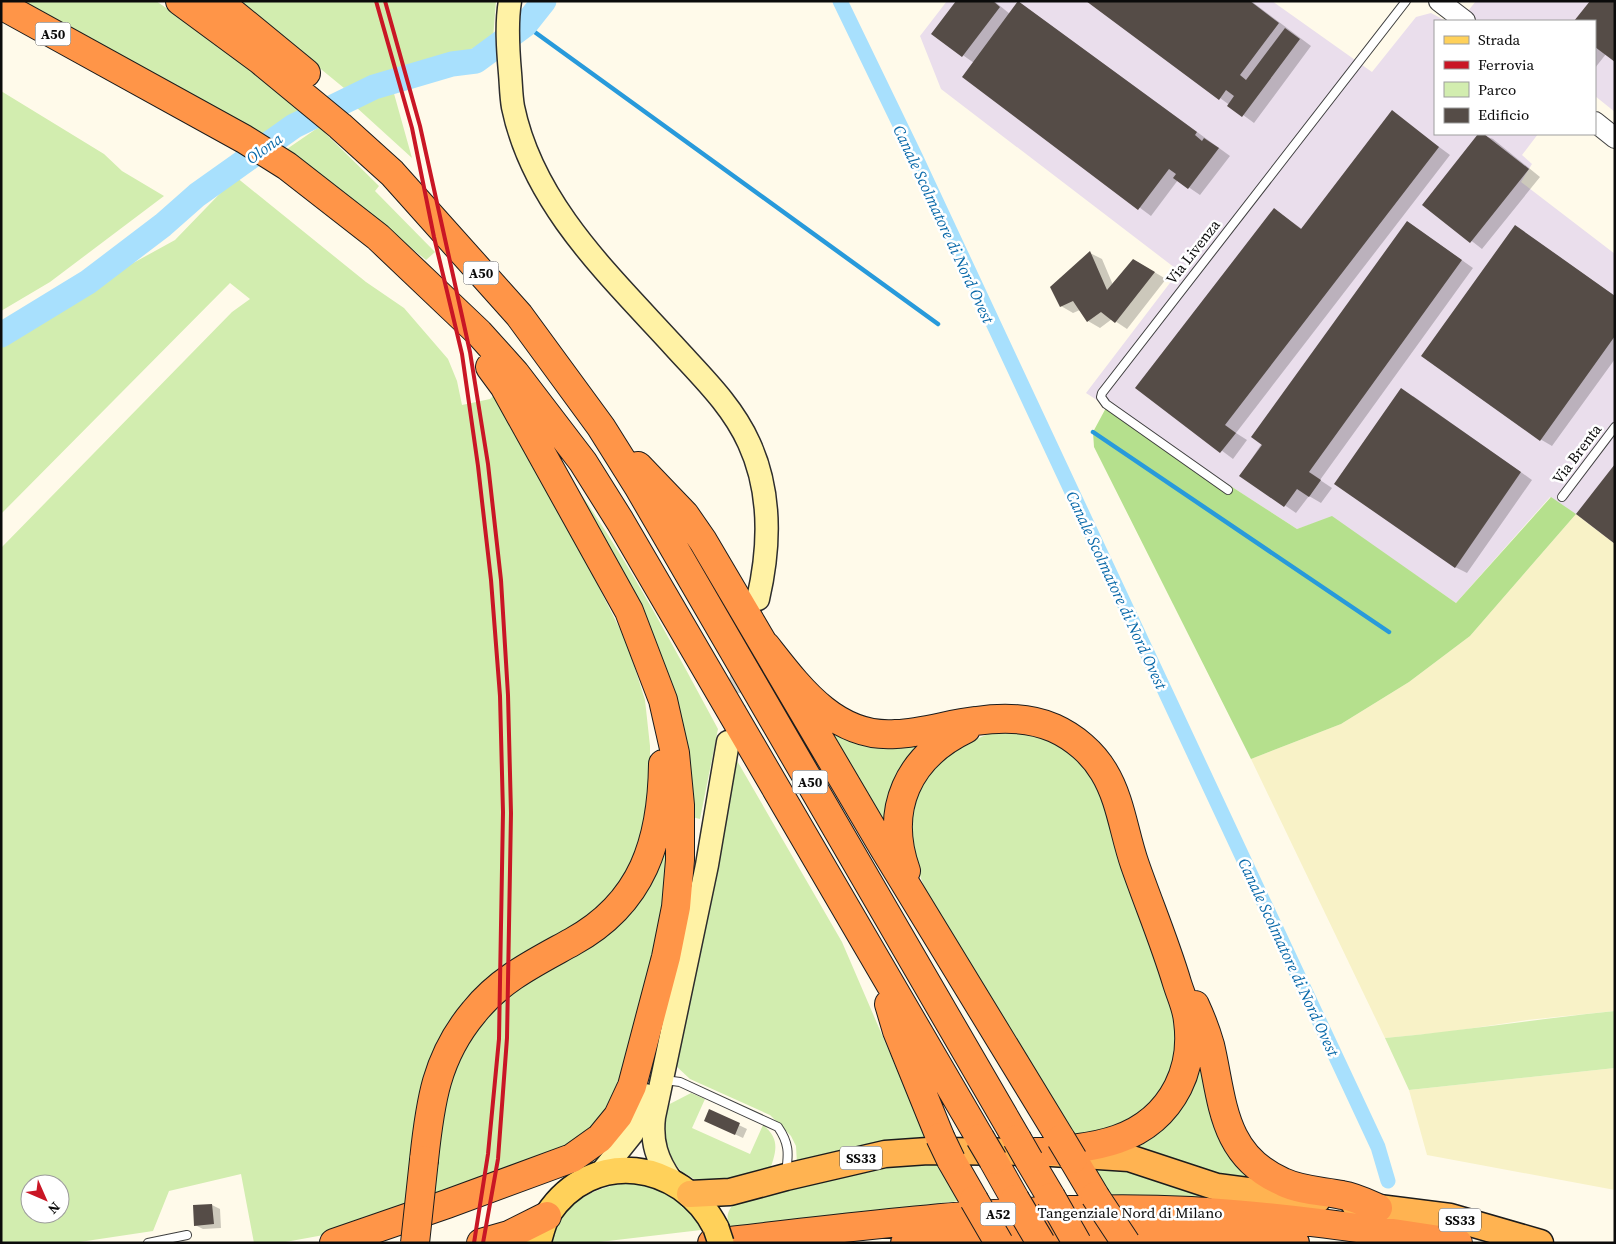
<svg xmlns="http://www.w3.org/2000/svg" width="1616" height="1244" font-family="'Source Serif 4',serif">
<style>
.industrial{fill:#eadeec}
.farmland{fill:#f8f2c7}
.green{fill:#d2edaf;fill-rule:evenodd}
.forest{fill:#b5e08d}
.shadow{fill:#0003}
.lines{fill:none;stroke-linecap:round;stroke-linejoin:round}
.stream{stroke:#289adb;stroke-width:4.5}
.canal{stroke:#a8e0fd;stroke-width:15}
.river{stroke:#a8e0fd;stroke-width:25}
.building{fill:#554c47}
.secondary-tunnel{stroke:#dad6c9;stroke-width:22;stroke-dasharray:22 11;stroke-linecap:butt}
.service-casing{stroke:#3e3e3e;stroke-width:10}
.tertiary-casing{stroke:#3e3e3e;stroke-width:22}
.secondary-casing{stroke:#2d2d2d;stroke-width:25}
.primary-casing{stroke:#1c1c1c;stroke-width:28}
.trunk-casing{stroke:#1c1c1c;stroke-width:29}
.motorway-casing{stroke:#1c1c1c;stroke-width:30}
.service{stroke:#fff;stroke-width:8}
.tertiary{stroke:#fff;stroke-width:20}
.secondary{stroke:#fff2a5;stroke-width:22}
.primary{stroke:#ffd15a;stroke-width:25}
.trunk{stroke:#ffb351;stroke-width:26}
.motorway{stroke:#ff9548;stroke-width:28}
.rail{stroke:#c91625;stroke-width:4}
.primary-bridge-casing{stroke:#1c1c1c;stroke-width:28;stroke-linecap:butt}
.motorway-bridge-casing{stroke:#1c1c1c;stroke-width:30;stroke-linecap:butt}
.primary-bridge{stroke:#ffd15a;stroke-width:25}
.motorway-bridge{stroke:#ff9548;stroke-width:28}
.labels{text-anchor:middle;stroke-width:5;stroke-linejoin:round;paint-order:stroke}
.shield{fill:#fff;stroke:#545454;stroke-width:1}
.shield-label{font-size:14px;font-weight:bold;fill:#0b0b0b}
.street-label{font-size:15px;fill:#0b0b0b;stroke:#fff}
.water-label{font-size:16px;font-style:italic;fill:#0969a9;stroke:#fff}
</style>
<rect width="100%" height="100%" fill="#fffaea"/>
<path class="industrial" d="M947 1H1272L1372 72 1416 17 1431 13 1446 21H1435V134H1538L1522 155 1532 164 1521 182 1615 254V544L1550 497 1456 603 1332 517 1297 529 1086 393 1179 271 941 89 920 36Z
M1476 1H1615V112L1595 96V21H1460Z"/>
<path class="farmland" d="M1576 514 1615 544V1011L1527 1020 1447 1032 1385 1038 1251 759 1341 724 1409 682 1470 636Z
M1615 1068V1190L1427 1155 1409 1090Z"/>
<path class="green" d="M22 1H156L187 22 254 71 303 112 263 136Z
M238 1H496L493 39 465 52 370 78 344 88Z
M393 90 412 158 356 107Z
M1 91 104 154 122 171 164 196 50 282 1 311Z
M319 127 379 186 375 191 435 252 426 260 344 193 284 151Z
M236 177 366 282 404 308 448 359 457 381 462 405 490 399 499 390 627 643 645 700 650 746V806L631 869 597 913 491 979 444 1085 486 1010 591 942 670 820 662 920 620 1093 585 1138 351 1230 280 1243H254L241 1174 169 1191 153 1231 73 1243H1V548L232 312 250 299 230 283 1 514V344L115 273 175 240ZM30 1184H60V1214H30Z
M558 462C620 545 669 638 718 729L700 819 692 817 690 779Z
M823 725 934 740 891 843Z
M999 730C1052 731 1071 748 1101 790L1177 1018 1178 1054 1159 1097 1131 1122 1078 1139 934 909C892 824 906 763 999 730Z
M736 759 842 942 926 1137 892 1141 797 1164 796 1146 791 1136 770 1115 690 1079 676 1066Z
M1615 1011V1068L1409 1090 1385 1038C1462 1031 1538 1019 1615 1011Z
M1198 1044 1262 1180 1230 1177 1132 1147Z
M691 1093 705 1099 692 1128 750 1154 763 1125C782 1140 775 1154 769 1173L709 1183 694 1179 681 1171 662 1147V1108Z
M938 1160 960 1201 730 1227C725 1216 728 1209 737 1201L865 1169Z
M1090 1160 1224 1200 1110 1195Z
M630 1183C660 1186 689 1201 701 1230L591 1243H552C559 1204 594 1186 630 1183Z"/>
<path class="forest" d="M1107 406 1297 529 1332 516 1456 603 1551 497 1576 514 1470 636 1409 682 1341 724 1251 759 1094 447 1093 432Z"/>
<path class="shadow" d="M957 1H994L1010 14 1019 2 1230 156 1200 195 1178 180 1151 216 964 77 974 63 933 34Z
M1088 1H1251L1311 46 1254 123Z
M1591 1 1606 54 1595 68V21H1576Z
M1392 112 1450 155 1236 433 1247 440 1233 459 1137 387 1274 209 1302 229Z
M1480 134 1493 139 1540 177 1482 249 1424 204Z
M1408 222 1473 268 1320 480 1332 488 1321 503 1309 496 1296 513 1241 475Z
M1515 226 1615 296V359L1552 446 1540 439Z
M1090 253 1102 259 1113 285 1134 260 1166 279 1127 329 1112 319 1100 328 1088 321 1080 310 1073 313 1061 306Z
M1413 396 1532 480 1467 573 1455 567Z
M710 1111 747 1129 743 1138 713 1124Z
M212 1205 220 1209 221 1228 203 1229 195 1225 194 1206Z"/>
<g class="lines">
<path class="stream" d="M525 25 938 324
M1093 432 1389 632"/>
<path class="canal" d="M840 1 915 156 1378 1147 1388 1181"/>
<path class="river" d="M1 335 88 282 163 225 197 195 294 126 374 87 452 64 476 61 525 25 544 1"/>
</g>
<path class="building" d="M956 1H993L1000 7 962 57 931 34Z
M1018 1 1197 132 1195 135 1202 141 1204 138 1219 148 1188 189 1173 178 1176 174 1169 169 1138 210 962 77Z
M1086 1H1250L1279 23 1240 75 1246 80 1285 28 1300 39 1242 117 1227 106 1234 96 1226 90 1219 100Z
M1590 1H1615V62L1595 47V21H1574Z
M1392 110 1439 147 1225 425 1236 433 1220 453 1135 388 1274 208 1301 229Z
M1478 134H1484L1529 169 1470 243 1422 205Z
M1407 221 1462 260 1309 472 1321 480 1309 497 1297 489 1284 507 1239 476 1262 445 1251 437Z
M1515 225 1615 296V336L1540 441 1421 356Z
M1090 251 1107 290 1133 259 1155 272 1115 323 1101 312 1087 322 1073 301 1060 307 1050 287Z
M1401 388 1521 472 1455 568 1334 484Z
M1615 464V544L1576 514Z
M709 1109 740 1123 735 1135 704 1121Z
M212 1204 214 1224 194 1226 193 1205Z"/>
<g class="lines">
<path class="secondary-tunnel" d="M731 725 754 614"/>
<defs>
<path id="service" d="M1228 490 1106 404 1101 397 1102 393 1406 1
M1562 497 1615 427
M665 1080 680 1082 778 1127C789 1143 789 1153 786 1172
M148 1243 187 1235"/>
<path id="tertiary" d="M1439 1 1465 21
M1595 122 1615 138"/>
<path id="secondary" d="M510 1C506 24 508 50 510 73 511 84 511 96 513 107 533 204 609 275 673 345 701 376 732 405 749 443 772 493 770 547 758 599
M600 1174 632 1134 645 1095
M671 1180C657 1160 651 1142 654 1117L707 865 728 742"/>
<path id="primary" d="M538 1243C541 1233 543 1223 548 1214 592 1148 681 1160 716 1228"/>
<path id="trunk" d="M690 1194 730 1192 786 1177 885 1154 928 1151 1036 1152 1129 1158 1217 1187 1317 1200
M1355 1205 1450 1217 1540 1243"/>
<path id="motorway" d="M180 1 260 60 340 126 392 173 519 315 601 427 638 486 1017 1139
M218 1 306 73
M1 5 244 139 287 166 378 237 479 333 515 373 583 462 620 521 980 1138
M638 466 685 515 703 541 883 847 1061 1139
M766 646C799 688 836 739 896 734 923 733 949 724 976 721 1003 717 1029 717 1054 728 1074 737 1093 753 1104 772 1121 800 1124 834 1135 865 1149 905 1165 943 1177 983 1181 996 1187 1008 1188 1021 1191 1043 1188 1067 1178 1087 1149 1144 1092 1148 1036 1152
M906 871C884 809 908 757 966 729
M889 1004 897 1031 940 1137
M1195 1005C1201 1018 1206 1031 1210 1045 1223 1100 1221 1155 1283 1182 1302 1191 1323 1191 1342 1195 1355 1197 1367 1203 1378 1208
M1073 1159 1095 1196
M424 1160C430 1103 436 1057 474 1012 500 979 536 962 572 942 643 903 662 841 663 764
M951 1160 974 1200
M993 1160 1015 1199
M1029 1160 1051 1197
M334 1243 447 1204 572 1158 600 1138 618 1116 632 1086 666 957 676 907 680 860V805L675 753 663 700 629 611 504 386 490 367
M481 1243 509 1235 547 1216
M712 1243C871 1225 1031 1203 1191 1211 1281 1216 1369 1229 1458 1243
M905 1243C1033 1229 1168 1229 1295 1243"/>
</defs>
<use href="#service" class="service-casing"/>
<use href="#tertiary" class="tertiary-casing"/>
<use href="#secondary" class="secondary-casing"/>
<use href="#primary" class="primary-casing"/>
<use href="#trunk" class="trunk-casing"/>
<use href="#motorway" class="motorway-casing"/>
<use href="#service" class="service"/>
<use href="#tertiary" class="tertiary"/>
<use href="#secondary" class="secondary"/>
<use href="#primary" class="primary"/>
<use href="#trunk" class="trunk"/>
<use href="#motorway" class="motorway"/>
<path class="rail" d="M376 1 412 128 434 237 462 354 478 466 491 580 500 696 503 812 499 1039 488 1154 474 1243
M385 1 420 126 470 352 488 464 501 580 508 695 511 813 507 1038 498 1159 483 1243"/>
<defs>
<path id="primary-bridge" d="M716 1228 721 1243"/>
<path id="motorway-bridge" d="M940 1137 951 1160
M980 1138 993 1160
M1017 1139 1029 1160
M1061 1139 1073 1159
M1095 1196 1126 1243
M1051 1197 1077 1243
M1015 1199 1041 1243
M974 1200 999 1243
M415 1243 424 1160"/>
</defs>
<use href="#primary-bridge" class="primary-bridge-casing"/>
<use href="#motorway-bridge" class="motorway-bridge-casing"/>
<use href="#primary-bridge" class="primary-bridge"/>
<use href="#motorway-bridge" class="motorway-bridge"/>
</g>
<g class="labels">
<g class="shield">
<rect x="35.5" y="22.5" width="35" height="23" rx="4"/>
<rect x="463.5" y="261.5" width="35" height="23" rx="4"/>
<rect x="792.5" y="770.5" width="35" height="23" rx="4"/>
<rect x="840" y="1146.5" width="42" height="23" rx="4"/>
<rect x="980.5" y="1202.5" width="35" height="23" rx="4"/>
<rect x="1439" y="1208.5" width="42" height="23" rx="4"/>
</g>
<g class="shield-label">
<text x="53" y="39">A50</text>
<text x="481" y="278">A50</text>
<text x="810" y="787">A50</text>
<text x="861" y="1163">SS33</text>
<text x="998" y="1219">A52</text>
<text x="1460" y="1225">SS33</text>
</g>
<g class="street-label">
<text transform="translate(1193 252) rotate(-52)" y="5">Via Livenza</text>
<text transform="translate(1577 454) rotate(-53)" y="5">Via Brenta</text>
<text x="1130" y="1218">Tangenziale Nord di Milano</text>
</g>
<g class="water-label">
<text transform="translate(264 148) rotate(-36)" y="6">Olona</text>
<text transform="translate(944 224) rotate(65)" y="6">Canale Scolmatore di Nord Ovest</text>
<text transform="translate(1117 590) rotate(65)" y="6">Canale Scolmatore di Nord Ovest</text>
<text transform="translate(1289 957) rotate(65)" y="6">Canale Scolmatore di Nord Ovest</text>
</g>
</g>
<rect width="1616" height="1244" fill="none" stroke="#0b0b0b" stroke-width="5"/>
<rect x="1434" y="20" width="162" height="115" fill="#ffffff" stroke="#9d9d9d"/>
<rect x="1444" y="36" width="25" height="8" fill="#ffd15a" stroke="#9d9d9d"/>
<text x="1478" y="45" font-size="15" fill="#0b0b0b">Strada</text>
<rect x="1444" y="61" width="25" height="8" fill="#c91625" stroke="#9d9d9d"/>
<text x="1478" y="70" font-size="15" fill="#0b0b0b">Ferrovia</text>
<rect x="1444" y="82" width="25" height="15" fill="#d2edaf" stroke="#9d9d9d"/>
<text x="1478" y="95" font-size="15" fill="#0b0b0b">Parco</text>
<rect x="1444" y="108" width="25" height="15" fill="#554c47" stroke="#9d9d9d"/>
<text x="1478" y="120" font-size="15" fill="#0b0b0b">Edificio</text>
<g transform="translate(45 1199) rotate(135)"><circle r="24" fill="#ffffff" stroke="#9d9d9d"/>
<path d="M0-4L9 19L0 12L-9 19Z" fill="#c91625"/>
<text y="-8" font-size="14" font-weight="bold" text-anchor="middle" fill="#0b0b0b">N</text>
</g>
</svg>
